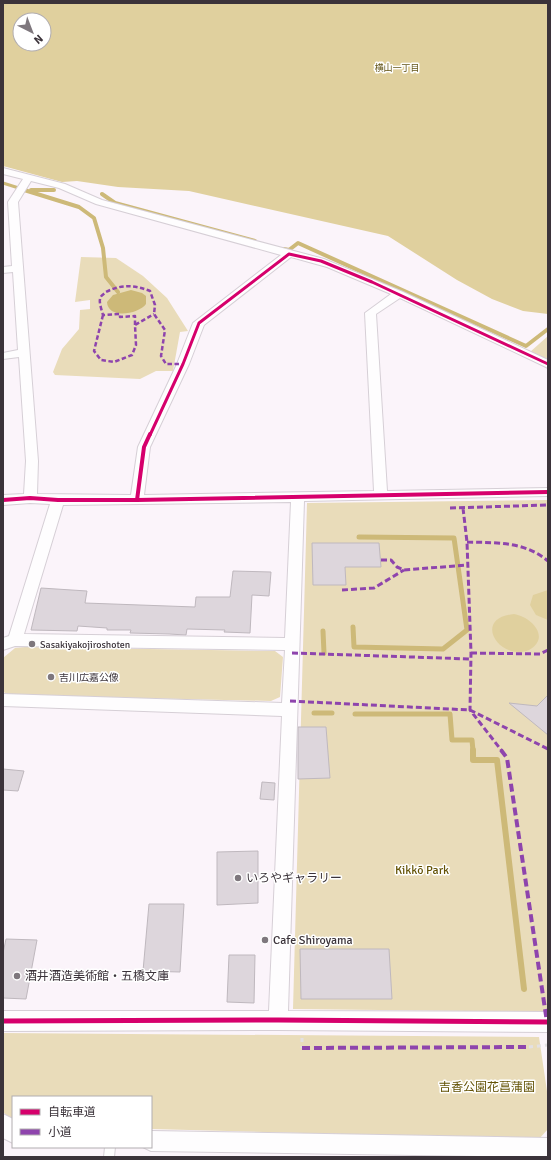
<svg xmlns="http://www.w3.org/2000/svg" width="551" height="1160" font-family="Signika,'Noto Sans JP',sans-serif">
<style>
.green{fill:#e9dcba}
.forest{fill:#e0d09e;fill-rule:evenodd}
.water{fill:#cdb978}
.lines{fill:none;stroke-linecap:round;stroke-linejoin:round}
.stream-far3{stroke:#cdb978;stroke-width:3}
.stream-far2{stroke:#cdb978;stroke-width:4}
.stream-far1{stroke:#cdb978;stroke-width:5}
.stream{stroke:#cdb978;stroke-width:6}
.building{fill:#ddd6dc;stroke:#bfb8be}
.service-casing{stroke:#d6cfd6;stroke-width:2}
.minor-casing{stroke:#d6cfd6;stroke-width:2}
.path{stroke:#e3e0e3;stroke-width:3;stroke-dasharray:4 4;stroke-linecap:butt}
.service{fill:#fefdfe;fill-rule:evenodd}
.minor{fill:#fefdfe;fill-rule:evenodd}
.quiet-far2{stroke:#8e44ad;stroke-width:2.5;stroke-dasharray:4.5 2.5;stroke-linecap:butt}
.quiet-far1{stroke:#8e44ad;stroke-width:3;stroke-dasharray:6 3;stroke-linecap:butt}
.quiet{stroke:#8e44ad;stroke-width:4;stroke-dasharray:8 4;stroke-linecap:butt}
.cycleway-far2-casing{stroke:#fff;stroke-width:5}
.cycleway-far1-casing{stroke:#fff;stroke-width:6}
.cycleway-casing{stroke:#fff;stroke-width:8}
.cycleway-far2{stroke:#d6006c;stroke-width:3}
.cycleway-far1{stroke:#d6006c;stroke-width:4}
.cycleway{stroke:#d6006c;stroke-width:5}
.poi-dot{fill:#7e777d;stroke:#fff;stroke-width:1.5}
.labels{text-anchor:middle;stroke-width:3;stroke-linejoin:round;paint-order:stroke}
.far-neighbourhood-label{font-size:9px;fill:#625316;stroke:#fff}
.poi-label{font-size:10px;fill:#3b333a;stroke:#fff;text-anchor:start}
.near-park-label{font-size:12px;fill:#645306;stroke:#fff}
.near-poi-label{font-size:12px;fill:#3b333a;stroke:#fff;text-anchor:start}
</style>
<rect width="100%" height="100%" fill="#fbf4fa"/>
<path class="green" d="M81 257 116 258 143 276 167 298 188 331 180 332 173 371H156L140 379 55 375 53 372 62 349 79 329 80 310 90 309V300L75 302Z
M548 336V360L530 352Z
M548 500V1012L293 1009 307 503Z
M25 647 275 651 283 657 280 697 271 701 16 695 5 693 3 691V658L15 648Z
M3 1033 539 1037 548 1098V1129L539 1139 151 1129V1097H13V1121L3 1112Z"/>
<path class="forest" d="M3 3H548V314L523 311 492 299 457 280 388 236 189 191 118 187 77 181 62 182 3 166ZM20 20H44V44H20Z
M548 590V620L536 615 530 605 533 595Z
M514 614C532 617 551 638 529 650 500 662 471 618 514 614Z"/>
<path class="water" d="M131 290 142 293 146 296V304C139 314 108 320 107 302L113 295Z"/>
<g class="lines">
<path class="stream-far3" d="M3 183 25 190"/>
<path class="stream-far2" d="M21 189 79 207 94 218 103 248 106 277 118 292
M31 190H54
M102 194 115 203 255 241
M284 249 289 250 298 243 526 346 548 329"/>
<path class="stream-far1" d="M353 627 354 647 443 649 467 630 454 538 359 537
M323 631 324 653
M314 713H332
M355 714H450L452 740H472L473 751"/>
<path class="stream" d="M473 750V760H497L524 989"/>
</g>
<path class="building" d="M312 543H379L381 567H345L346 585H313Z
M233 571 271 572 269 596 252 595 250 633 224 632 225 630 187 629 186 635 169 634 130 633 131 630H107V628L78 626 77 631 31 630 41 588 87 591 85 603 195 607 196 597H230Z
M548 695V735L509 703 537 706Z
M298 727H326L330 778 298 779Z
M3 769 24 771 18 791 3 790Z
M262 782 275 783 274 800 260 799Z
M258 851V903L217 905V852Z
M149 904H184L180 972 143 971Z
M6 939 37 940 26 999 3 998V953Z
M300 949H389L392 999H301Z
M229 955H255L254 1003 227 1002Z"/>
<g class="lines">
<defs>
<path id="service" d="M105 1147H115L114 1157H104Z"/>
<path id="minor" d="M3 168 65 184 102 200 324 259 403 292 548 360V368L544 366 400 298 376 314 387 491 548 488V496L304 501 288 1011 548 1012V1032L278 1030 3 1031V1011H269L282 716 3 706V694L282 703 285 650 15 646 3 650V638L9 636 50 504 30 503 3 505V495L24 494 26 461 19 357 3 359V353L18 350 13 272 3 273V267L12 266 8 202 23 179 3 174ZM31 181 59 188 96 204 281 255 193 323 177 364 138 447 131 495 37 494 38 461 18 202ZM291 257 327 267 391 294 365 313 374 491 144 495 150 447 189 364 204 325ZM291 502 285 638 24 634 63 505Z
M3 1114 13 1119V1143L3 1138Z
M151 1131 548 1138V1157L151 1151 143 1147H151Z"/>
</defs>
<use href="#service" class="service-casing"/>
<use href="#minor" class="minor-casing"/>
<path class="path" d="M302 1038V1048
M529 1047 548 1045"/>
<use href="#service" class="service"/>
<use href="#minor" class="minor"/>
<path class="quiet-far2" d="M103 315 94 351 101 360 114 362 132 355 136 345 135 325 154 314
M135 325V316L120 317V314L103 315C102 311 99 303 100 299 100 296 104 294 106 292 121 284 135 285 150 291L155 305 154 314 165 330 161 356 166 364H183"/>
<path class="quiet-far1" d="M450 508 548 505
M463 508 467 542 471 653 470 710 502 751
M467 542C497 543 524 541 548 561
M381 560H391L397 567 404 570 467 565
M342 590 374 588 404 570
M292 653 471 659
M471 653 540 654 548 650
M290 701 470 710 548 749"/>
<path class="quiet" d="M501 750 507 758 547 1022
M302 1048 529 1047"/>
<defs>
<path id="cycleway-far2" d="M150 435 183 364 199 323 289 254 321 261 372 282 548 364"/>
<path id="cycleway-far1" d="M3 500 30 498 58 500H137L548 492
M137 500 144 447 150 434"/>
<path id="cycleway" d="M3 1021 278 1020 548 1022"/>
</defs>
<use href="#cycleway-far2" class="cycleway-far2-casing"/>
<use href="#cycleway-far1" class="cycleway-far1-casing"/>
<use href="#cycleway" class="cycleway-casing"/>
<use href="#cycleway-far2" class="cycleway-far2"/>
<use href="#cycleway-far1" class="cycleway-far1"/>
<use href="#cycleway" class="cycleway"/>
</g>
<g class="poi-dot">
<circle cx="32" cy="644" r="4"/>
<circle cx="51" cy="677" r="4"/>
<circle cx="238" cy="878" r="4"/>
<circle cx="265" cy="940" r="4"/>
<circle cx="17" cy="976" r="4"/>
</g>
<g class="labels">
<g class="far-neighbourhood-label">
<text x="397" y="71">横山一丁目</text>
</g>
<g class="poi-label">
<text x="40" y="648">Sasakiyakojiroshoten</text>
<text x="59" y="681">吉川広嘉公像</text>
</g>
<g class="near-park-label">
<text x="422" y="874">Kikkō Park</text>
<text x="487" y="1091">吉香公園花菖蒲園</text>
</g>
<g class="near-poi-label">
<text x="246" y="882">いろやギャラリー</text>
<text x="273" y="944">Cafe Shiroyama</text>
<text x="25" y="980">酒井酒造美術館・五橋文庫</text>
</g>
</g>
<rect width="551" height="1160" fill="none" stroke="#3b333a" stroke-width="8"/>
<rect x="12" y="1096" width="140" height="52" fill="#ffffff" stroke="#b1adb0"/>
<rect x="20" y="1109" width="20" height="6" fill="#d6006c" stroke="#b1adb0"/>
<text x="48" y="1116" font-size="12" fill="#3b333a">自転車道</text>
<rect x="20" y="1129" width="20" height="6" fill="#8e44ad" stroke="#b1adb0"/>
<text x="48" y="1136" font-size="12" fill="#3b333a">小道</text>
<g transform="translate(32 32) rotate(138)"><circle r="19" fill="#ffffff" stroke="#b1adb0"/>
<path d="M0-3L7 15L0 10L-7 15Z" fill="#7e777d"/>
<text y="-6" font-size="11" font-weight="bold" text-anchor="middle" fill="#3b333a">N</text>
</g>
</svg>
